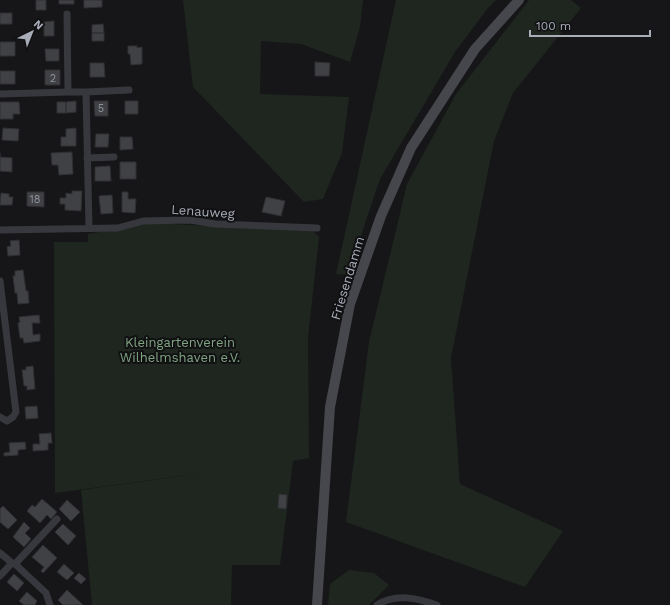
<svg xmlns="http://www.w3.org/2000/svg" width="670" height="605" font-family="'Work Sans',sans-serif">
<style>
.green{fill:#1e261f}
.building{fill:#404145;stroke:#303034}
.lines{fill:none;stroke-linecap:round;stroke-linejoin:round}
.minor{stroke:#37383d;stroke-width:7}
.secondary{stroke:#45474d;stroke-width:10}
.labels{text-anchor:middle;stroke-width:4;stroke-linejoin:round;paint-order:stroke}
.number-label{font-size:11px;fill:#8e929b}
.street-label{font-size:13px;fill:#a8adb8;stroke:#111113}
.park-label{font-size:13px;fill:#7fa381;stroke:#111113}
</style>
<rect width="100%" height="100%" fill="#161618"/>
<path class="green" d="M183 0H363L360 27 350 62 301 44 261 41 260 94 349 97 342 153 323 199 304 202 193 87Z
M396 0H496L488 8 455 52 380 179 348 275 336 274Z
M529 0H571L581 8 513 93 494 141 451 358 460 484 563 531 525 587 346 522 369 342 407 184 456 94Z
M151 223 313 231 319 237 308 338 309 458 293 461 280 565H232L231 605H92L81 490 211 472 55 493 54 242H88V234Z
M349 570 374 573 389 585 369 605H328L330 584Z"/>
<path class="building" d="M36 0H46V10H36Z
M59 0H74V4H59Z
M84 0H102V7L84 8Z
M0 13H12V24H0Z
M54 21V36H44V22Z
M103 24 104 33H92V25Z
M92 33H104V41H92Z
M0 42H15V56H0Z
M128 46H137V48L142 47V64L131 65 130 54H128Z
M45 49H59V61H46Z
M315 62 330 63 329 76H315Z
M90 63H104L105 77H90Z
M45 70H60V85H45Z
M0 71H15V84H0Z
M76 101V112L66 113V102Z
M94 101H108V116H95Z
M125 101H138V114H125Z
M0 102H19L20 114H13V119H0Z
M57 102H66V113H57Z
M3 128 19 129 18 141 2 140Z
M76 128V146H61V137H66V129Z
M96 134H109L108 147H95Z
M120 137H132L133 149 120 150Z
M72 152 73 174 59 175 58 165H52L51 153Z
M0 153V157L12 158V172L0 171Z
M120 162H136V179H120Z
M110 166 111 181H95V167Z
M72 191H82L81 211 65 210V204H60V198H66V193L72 194Z
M27 192H44V207L27 206Z
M122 192H128V199H136L135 213 122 212Z
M1 193 9 194V197H13L12 205H0Z
M112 195 113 213 101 214 99 196Z
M266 197 285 201 281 216 262 212Z
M19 240 20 255 8 256 7 247 11 246 10 241Z
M23 270 26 291H28L29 303 18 304 17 293H15L13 276H15V271Z
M39 315 40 323H32L33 335 40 334V341L24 343 23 338H20L18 323 20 322 19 317Z
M33 366 35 389 27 390V386H24L22 370H26V367Z
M37 406 38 418 26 419 25 407Z
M51 433 52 443H48V450L33 451V444H40L39 434Z
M25 442 26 449 18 450V455L4 456V453L10 452 9 443Z
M279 494 287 495 286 509 278 508Z
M42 499 57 512 51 519 47 515 40 523 27 511 32 505 35 507Z
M67 500 80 512 71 521 59 509Z
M3 506 17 520 8 529 0 522V509Z
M24 522 30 528 25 533 31 539 24 547 13 537Z
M63 524 76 536 68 545 55 532Z
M43 545 57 558 43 573 41 571 44 567 32 557Z
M64 564 74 573 67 580 57 572Z
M79 573 86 579 81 584 74 578Z
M14 574 24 583 17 591 7 582Z
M67 590 83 605H63L58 600Z
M27 592 37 601 35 604 36 605H24L19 601Z"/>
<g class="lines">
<path class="minor" d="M68 92H86L129 90
M86 92 89 228
M0 94 68 92 67 14
M87 158 114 157
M0 230 118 228 143 221 190 220 215 224 317 228
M0 281 16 412 13 417 7 421 0 417
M0 553 12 563 15 564 46 593 50 605
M15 564 57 519
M0 576 12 563
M377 605C396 593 417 598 437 605"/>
<path class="secondary" d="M317 605 330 407 350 304 381 216 411 148 475 49 519 0"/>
</g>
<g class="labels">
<g class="number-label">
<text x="53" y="82">2</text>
<text x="101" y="112">5</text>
<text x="35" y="203">18</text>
</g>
<g class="street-label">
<text transform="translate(203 211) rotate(4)" y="5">Lenauweg</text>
<text transform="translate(347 278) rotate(-73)" y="5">Friesendamm</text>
</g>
<g class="park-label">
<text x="180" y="347">Kleingartenverein<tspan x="180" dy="15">Wilhelmshaven e.V.</tspan></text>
</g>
</g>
<g transform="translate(32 32) rotate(43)" stroke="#111113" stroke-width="3" paint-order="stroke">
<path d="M0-3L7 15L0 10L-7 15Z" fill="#a8adb8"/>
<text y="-6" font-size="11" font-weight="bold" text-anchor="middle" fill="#a8adb8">N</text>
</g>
<path d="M530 30v6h120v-6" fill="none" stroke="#a8adb8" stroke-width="2"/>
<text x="536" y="30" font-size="12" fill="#a8adb8" stroke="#111113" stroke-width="3" paint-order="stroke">100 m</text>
</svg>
